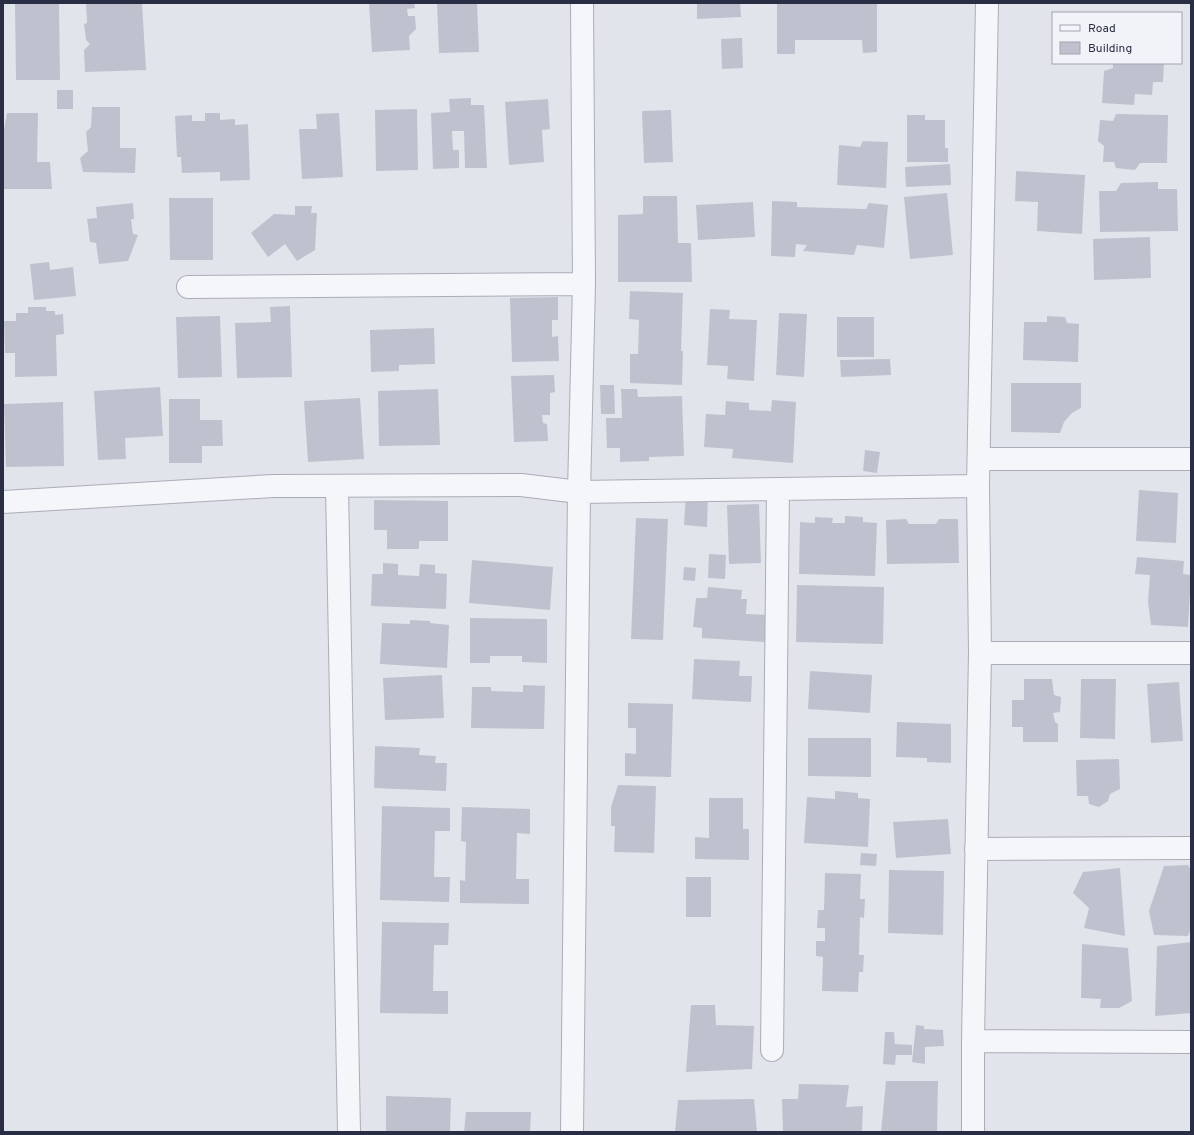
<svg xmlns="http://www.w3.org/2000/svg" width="1194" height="1135" font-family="Overpass,sans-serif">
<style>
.building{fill:#bfc2ce}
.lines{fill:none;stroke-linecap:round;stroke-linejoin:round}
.minor-casing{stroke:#aaadb9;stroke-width:24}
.minor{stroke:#f5f6f9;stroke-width:22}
</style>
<rect width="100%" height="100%" fill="#e2e4eb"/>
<path class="building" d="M15 3H59L60 80H16Z
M86 3H142L146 70 85 72 84 50 90 44 86 40 84 24 87 23Z
M369 3H414L415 8 407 9 408 16H415L416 29 409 36 410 50 372 52Z
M437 3H477L479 52 439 53Z
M697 3H740L741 17 697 19Z
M777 3H877V52L863 53 862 40H795V54H777Z
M742 38 743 68 722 69 721 39Z
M1113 63 1164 64 1163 82H1153L1152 95 1135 94 1134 105 1102 103 1104 71 1113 68Z
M57 90H73V109H57Z
M471 98V105H484L487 168H465L464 131H452L453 150H459V168L433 169 431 113 450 112 449 99Z
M548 99 550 129 542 130 544 162 509 165 505 102Z
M92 107H120V148H136L135 173 83 172 80 158 88 151 86 132 91 127Z
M417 109 418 170 376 171 375 110Z
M671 110 673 162 644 163 642 111Z
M7 113H38L37 162H50L52 189H3V135Z
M205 113H220V120L235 119V125L248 124 250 180 220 181V172L182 173 181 157H177L175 116 192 115V121H205Z
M339 113 343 177 302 179 299 129H317L316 114Z
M1116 114 1168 115 1167 163H1140L1135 170 1116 168 1114 162H1103L1104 146 1098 141 1100 120 1113 121Z
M907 115H925V120H945V148H948V162H907Z
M863 141 888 142 886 188 837 185 839 145 860 147Z
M950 164 951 185 906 187 905 167Z
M1016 171 1085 175 1082 234 1037 231 1038 202 1015 201Z
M1158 182V189H1177L1178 231 1100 232 1099 191H1116L1121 183Z
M947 193 953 255 910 259 904 197Z
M643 196H677L678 243H691L692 282H618V215L643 214Z
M169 198H213V260H170Z
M772 201 797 202V207L866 209 869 203 888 205 884 248 857 245 854 255 803 251 807 245 796 244 795 257 771 256Z
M753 202 755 237 698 240 696 205Z
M133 203 134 219H131L133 234 138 235 128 261 99 264 96 243 90 242 87 219 97 218 96 207Z
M295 206H312L311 213H317L315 250 297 261 285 244 268 257 251 233 274 214 295 215Z
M1150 237 1151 278 1094 280 1093 239Z
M49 262 50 270 73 267 76 296 34 300 30 264Z
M630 291 683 293 681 351H683L682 385 630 383V354H638L639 320 629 319Z
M558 297V320H552V337L558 336 559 361 512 362 510 298Z
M290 306 292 377 237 378 235 323 271 322 270 307Z
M28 307H46V311H55V315L63 314 64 334 56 335 57 376 15 377V353H5L4 321H16V313H28Z
M710 309 730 310 729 319 757 320 754 381 727 379 728 366 707 365Z
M779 313 807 314 804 377 776 375Z
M220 316 222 377 178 378 176 317Z
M1047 316 1065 317 1067 323 1079 324 1078 362 1023 360 1024 322H1047Z
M837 317H874V357H837Z
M434 328 435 364 399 365V371L371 372 370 330Z
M890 359 891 375 841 377 840 360Z
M554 375 555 392 550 393V415H542L543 423 547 424 548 441 514 442 511 376Z
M1011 383H1081V408L1072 413 1064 422 1060 433 1011 432Z
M600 385H614L615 414H601Z
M160 387 163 436 125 438 126 459 98 460 94 391Z
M438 389 440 445 379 446 378 391Z
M621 389H637L638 397 682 396 684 456 649 457V461L620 462V448H607L606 418H622Z
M360 398 364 459 308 462 304 401Z
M169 399H200V420H222L223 446H202V463H169Z
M772 400 796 402 793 463 732 458 733 449 704 447 706 414 725 415 726 401 749 403V410L771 411Z
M63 402 64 466 6 467 4 404Z
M865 450 880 452 877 473 863 471Z
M1139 490 1178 493 1176 543 1136 541Z
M686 493 708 494 707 527 684 525Z
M374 500 448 501V541H419V549H387V530H374Z
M759 504 761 563 729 564 727 505Z
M845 516 863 517V522L877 523 875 576 799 574 800 522 815 523V517L833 518 832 523H845Z
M636 518 668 519 663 640 631 639Z
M906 519 909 524H936L939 519H958L959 563 887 564 886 520Z
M709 554 726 555 725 579 708 578Z
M1137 557 1184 561 1183 574 1191 575 1188 627 1151 625 1148 602 1150 575 1135 574Z
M472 560 553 567 550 610 469 603Z
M383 563 398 564V575L419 576 420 564 435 565V573L447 574 446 609 371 606 372 574H383Z
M684 567 696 568 695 581 683 580Z
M797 585 884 587 883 644 796 642Z
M708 587 742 590 741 599H747L746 614 767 615 765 642 702 638V628L693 627 696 598H707Z
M470 618 547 619V663L522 662V656H490V663H470Z
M410 620 430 621V623L449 625 447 668 380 664 382 623 410 624Z
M694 659 740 661 739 676H752L751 702 692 699Z
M810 671 872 675 870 713 808 709Z
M442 675 444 718 385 720 383 678Z
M1024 679H1052L1054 695 1061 697 1060 712 1053 713 1055 722 1058 724V742H1023V727H1012V700H1024Z
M1081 679H1116L1115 739 1080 738Z
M1179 682 1183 741 1151 743 1147 684Z
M523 685 545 686 544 729 471 728 472 687H491V691L523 692Z
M628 703 673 704 671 777 625 776V753L636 754V728H628Z
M897 722 951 724V763L927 762V758L896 757Z
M808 738H871V777L808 776Z
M375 746 420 748 419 755 436 756 435 763H447L446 791 374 788Z
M1119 759 1120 789 1110 794 1108 801 1099 807 1089 804 1088 796H1077L1076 760Z
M618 785 656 786 654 853 614 852 615 826H611V807Z
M835 791 858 793V798L870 799 868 847 804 843 807 797 835 799Z
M709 798H743V829H749V860L695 859V837L709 838Z
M382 806 450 808V831H435L434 877H450L449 902 380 900Z
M462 807 530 809V834L517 833 516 879H529V904L460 903V880L465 881 466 842 461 841Z
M948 819 951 854 896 858 893 822Z
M861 853 877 854 876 866 860 865Z
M1188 865 1191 870V927L1188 936 1154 935 1149 911 1164 866Z
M1120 868 1125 936 1084 928 1089 908 1073 893 1083 872Z
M889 870 944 871 943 935 888 933Z
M825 873 861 874 860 899H865L864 918 860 917 859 955H864L863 972H859L858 992 822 991 823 957 816 956V941H825V928H817L818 910H824Z
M686 877H711V917H686Z
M382 922 449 923 448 945H434L433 991H448V1014L380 1013Z
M1191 942V1013L1155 1016 1157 946Z
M1082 944 1128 948 1132 1001 1119 1008H1100L1101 999 1081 998Z
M691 1005H715L716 1025 754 1026 752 1069 686 1072Z
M916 1025 924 1026V1029L943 1030 944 1046 925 1047V1064L912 1062Z
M885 1032H894L895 1044 912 1045V1055H896L895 1065 883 1064Z
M886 1081H938L937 1132H881Z
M799 1084 849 1085 846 1107 863 1106 862 1132H783L782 1099H798Z
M386 1096 451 1098 450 1132H386Z
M754 1099 757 1132H675L678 1100Z
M466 1112H531L530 1132H464Z"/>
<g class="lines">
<defs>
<path id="minor" d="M188 287 584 284
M979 459H1191
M337 486 349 1132
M3 502 273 486 521 485 579 492 978 486
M980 653H1191
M976 849 1191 848
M973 1041 1191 1042
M772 1050 778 489
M572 1132 579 492 584 284 582 3
M973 1132V1041L980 653 978 486 987 3"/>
</defs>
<use href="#minor" class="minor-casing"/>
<use href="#minor" class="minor"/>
</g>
<rect width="1194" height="1135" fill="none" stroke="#292e44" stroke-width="8"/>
<rect x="1052" y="12" width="130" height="52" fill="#f2f3f8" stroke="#a2a4b0"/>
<rect x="1060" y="25" width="20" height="6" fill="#f5f6f9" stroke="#a2a4b0"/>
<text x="1088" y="32" font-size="12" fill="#292e44">Road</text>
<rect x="1060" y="42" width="20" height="12" fill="#bfc2ce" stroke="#a2a4b0"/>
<text x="1088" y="52" font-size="12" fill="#292e44">Building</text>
</svg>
